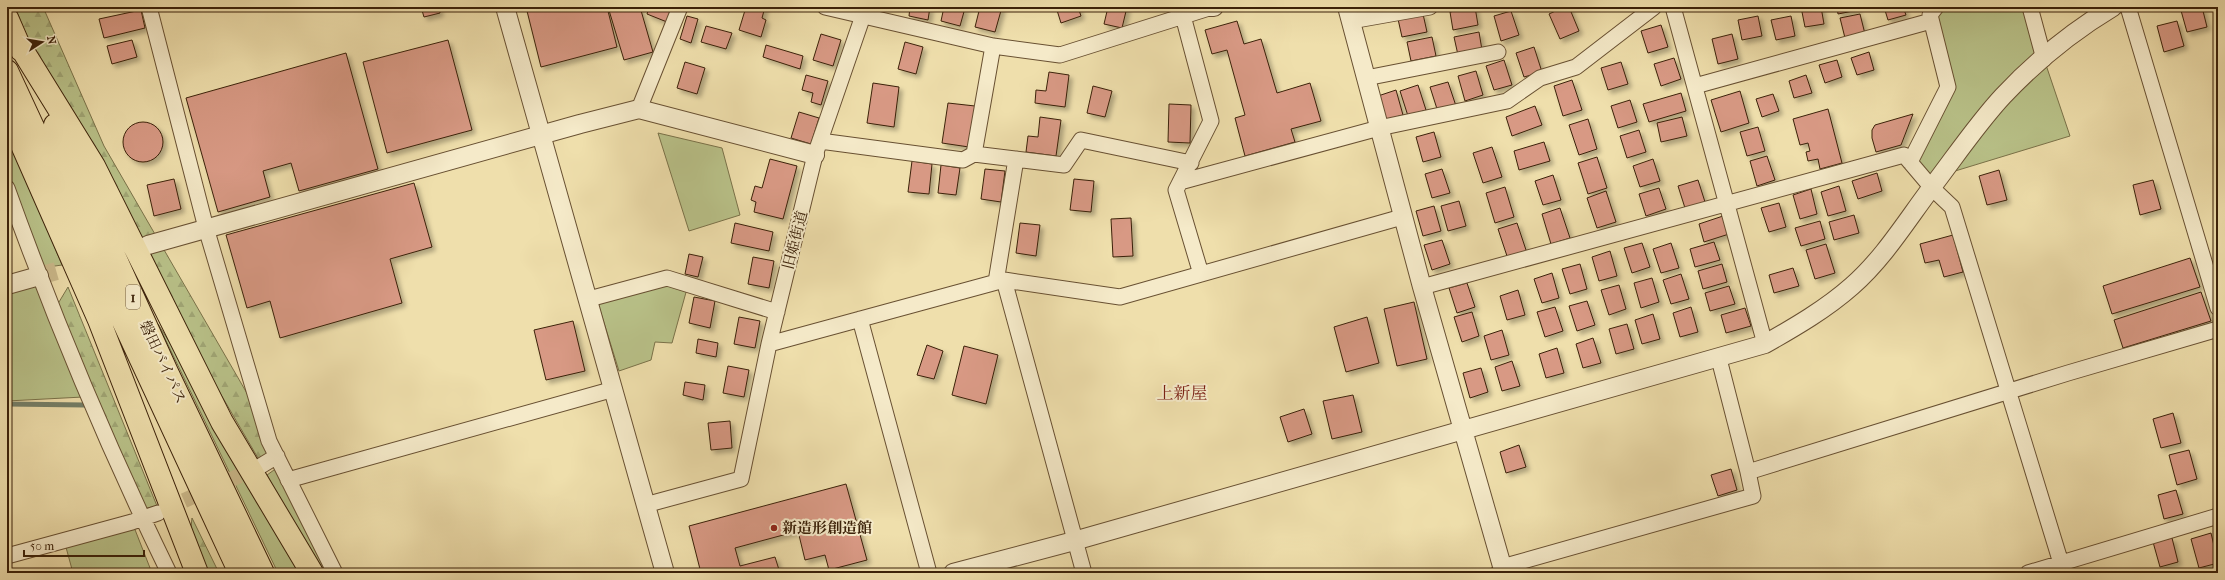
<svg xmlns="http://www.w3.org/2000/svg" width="2225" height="580" font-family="'IM FELL French Canon','Noto Serif JP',serif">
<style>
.grass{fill:#b9c289;stroke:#7a7249}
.forest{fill:url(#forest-firs);stroke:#7a7249}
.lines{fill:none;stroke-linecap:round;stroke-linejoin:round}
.stream{stroke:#747f68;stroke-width:5}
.building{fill:#d89984;stroke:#3b2109;filter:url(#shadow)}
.minor-tunnel{stroke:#cbb98b;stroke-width:15;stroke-dasharray:15 8;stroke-linecap:butt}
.tertiary-tunnel{stroke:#cbb98b;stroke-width:18;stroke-dasharray:18 9;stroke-linecap:butt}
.minor-casing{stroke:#685032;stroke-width:17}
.tertiary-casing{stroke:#685032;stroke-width:20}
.trunk-casing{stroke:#3b2109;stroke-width:24}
.minor{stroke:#f5eac9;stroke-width:15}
.tertiary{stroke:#f5eac9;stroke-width:18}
.trunk{stroke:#efdfac;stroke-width:22}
.poi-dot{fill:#8f2418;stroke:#f5eac9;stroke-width:1.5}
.labels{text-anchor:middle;stroke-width:4;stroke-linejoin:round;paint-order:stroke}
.shield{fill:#f5eac9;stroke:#735d43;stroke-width:1}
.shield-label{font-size:14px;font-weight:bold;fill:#3b2109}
.street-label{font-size:15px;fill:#3b2109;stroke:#f5eac9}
.poi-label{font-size:15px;font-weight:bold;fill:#3b2109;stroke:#f5eac9;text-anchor:start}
.quarter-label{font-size:17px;fill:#7a1f14;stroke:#f5eac9}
</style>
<defs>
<pattern id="forest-firs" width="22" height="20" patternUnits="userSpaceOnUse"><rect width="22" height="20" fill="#b9c289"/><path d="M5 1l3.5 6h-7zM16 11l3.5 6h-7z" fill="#a0a675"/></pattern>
<filter id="shadow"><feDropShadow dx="3.5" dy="3.5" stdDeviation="2" flood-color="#0004"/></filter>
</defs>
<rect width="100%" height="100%" fill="#efdfac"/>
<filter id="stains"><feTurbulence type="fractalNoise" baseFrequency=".005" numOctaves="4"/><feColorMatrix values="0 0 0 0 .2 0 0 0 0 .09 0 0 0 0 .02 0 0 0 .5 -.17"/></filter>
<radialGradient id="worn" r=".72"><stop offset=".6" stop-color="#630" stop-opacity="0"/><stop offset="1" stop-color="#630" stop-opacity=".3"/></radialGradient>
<path class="grass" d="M1941 7H2029L2044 59 2070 136 1942 175 1932 188 1910 162 1954 80 1931 21Z
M7 131 62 265 41 268 7 168Z
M658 133 722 148 740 215 689 231Z
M667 278 688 285 672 343 655 342 651 360 619 371 596 297Z
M41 282 83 397 7 401V290Z
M158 324 260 486 303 573H278Z
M281 465 327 573H318L267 475Z
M132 522 152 573H73L64 540Z"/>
<path class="forest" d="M15 7H43L104 146 263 421 277 456 258 458 140 256 26 34Z
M68 287 157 506 142 509 56 307Z
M192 518 219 573H203L190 536Z"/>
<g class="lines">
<path class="stream" d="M7 404 85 405"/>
</g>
<path class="building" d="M421 7H439L440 13 424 17Z
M526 7H607L617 47 541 67Z
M608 7H640L653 52 624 60Z
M649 7H673L667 22 647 14Z
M746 7H765L762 18 766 20 761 37 739 30Z
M910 7H930L928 20 909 16Z
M944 7 965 8 960 26 941 21Z
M980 7H1002L995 32 975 27Z
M1056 7H1078L1081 16 1061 23Z
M1108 7H1127L1122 28 1104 24Z
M1475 7 1478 25 1453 30 1450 12Z
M1564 7H1569L1579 31 1560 39 1549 14Z
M1801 7H1821L1824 24 1805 27Z
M1837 7H1858V10L1838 14Z
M1884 7H1903L1906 15 1888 20Z
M2180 7H2202L2207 27 2187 32Z
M141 10 145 28 104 38 99 19Z
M1511 11 1519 35 1501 41 1494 16Z
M1423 14 1427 32 1402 37 1398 19Z
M1860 14 1865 34 1845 38 1840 18Z
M687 16 698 19 691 43 680 39Z
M1758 16 1762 36 1742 40 1738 20Z
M1791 16 1795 36 1776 40 1771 20Z
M1237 21 1244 44 1261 39 1277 93 1310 83 1321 121 1291 129 1295 142 1245 156 1235 118 1245 115 1227 50 1212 54 1205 30Z
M2177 21 2184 46 2164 52 2157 26Z
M1661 25 1668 47 1648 53 1641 31Z
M706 26 732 33 726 49 701 42Z
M1479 32 1482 50 1458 55 1454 37Z
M821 34 841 40 833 66 813 60Z
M1732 34 1738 59 1718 64 1712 39Z
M1432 37 1436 56 1411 61 1407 42Z
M132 40 137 57 112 64 107 46Z
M448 40 472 130 387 153 363 62Z
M905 42 923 47 916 74 898 69Z
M766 45 803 56 800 69 763 57Z
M1534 47 1542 72 1524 77 1516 53Z
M1869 52 1874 70 1857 75 1851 58Z
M346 53 378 169 299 191 291 163 263 171 270 197 218 212 186 98Z
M1674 58 1681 79 1661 86 1654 64Z
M1504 60 1512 85 1494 90 1486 66Z
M1837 60 1842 77 1825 83 1819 65Z
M685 62 705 68 697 94 677 88Z
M1621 62 1628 84 1608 90 1601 68Z
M1476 71 1483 95 1465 101 1458 76Z
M1049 72 1069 75 1065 107 1035 103 1036 90 1046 91Z
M806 75 828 81 821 105 811 102 813 93 802 90Z
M1806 75 1812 93 1794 98 1789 81Z
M1572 80 1582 110 1563 116 1554 86Z
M1448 82 1456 106 1438 112 1430 87Z
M873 83 899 87 894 127 867 123Z
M1418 85 1426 110 1408 116 1400 91Z
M1093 86 1112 91 1105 117 1087 113Z
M1396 90 1403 115 1385 120 1378 96Z
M1740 91 1749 123 1721 132 1711 100Z
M1681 93 1686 111 1649 122 1643 104Z
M1773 94 1779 111 1762 117 1756 99Z
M1630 100 1637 122 1618 128 1611 106Z
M948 103 975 106 969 147 942 143Z
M1169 104 1191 105 1190 143 1168 142Z
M1535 106 1542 125 1512 136 1506 117Z
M1828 109 1842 163 1820 169 1818 159 1808 161 1806 152 1810 151 1808 143 1800 145 1793 119Z
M799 112 819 118 811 144 791 138Z
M1913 114 1901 145 1876 152 1872 138V130L1875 125Z
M1040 117 1061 120 1056 156 1026 152 1028 136 1038 137Z
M1682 117 1687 136 1661 142 1657 123Z
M1588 119 1597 149 1579 155 1569 125Z
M123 142a20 20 0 1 1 40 0a20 20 0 1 1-40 0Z
M1758 127 1765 151 1747 156 1740 132Z
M1639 130 1646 152 1627 158 1620 136Z
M1434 132 1441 157 1423 162 1416 137Z
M1544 142 1550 161 1519 170 1514 151Z
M1492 147 1502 177 1483 183 1473 153Z
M1767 156 1775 180 1757 186 1750 161Z
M1597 157 1607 188 1588 194 1578 163Z
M770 159 797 166 783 219 754 212 756 202 751 200 755 186 762 188Z
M1653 159 1660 181 1640 187 1633 166Z
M912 161 932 164 929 194 908 192Z
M941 165 960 168 956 195 938 193Z
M985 169 1005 171 1001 202 981 199Z
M1442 169 1450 193 1432 198 1425 174Z
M1999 170 2007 200 1987 205 1979 176Z
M1877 173 1882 191 1858 199 1852 181Z
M1553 175 1561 200 1543 205 1535 181Z
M174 179 181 209 154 216 147 185Z
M1074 179 1094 181 1091 212 1070 210Z
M1698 180 1705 202 1685 208 1678 186Z
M2153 180 2161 209 2140 215 2133 185Z
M414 183 432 247 390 259 402 303 280 338 270 301 247 308 226 235Z
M1839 186 1846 211 1828 216 1821 192Z
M1505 187 1514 217 1495 223 1486 193Z
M1659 188 1666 209 1646 216 1639 194Z
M1811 189 1817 214 1800 219 1793 195Z
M1606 191 1616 222 1597 228 1587 198Z
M1459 201 1466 226 1448 231 1441 206Z
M1779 203 1786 227 1769 232 1761 208Z
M1434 206 1441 231 1423 236 1416 211Z
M1560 208 1570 238 1551 244 1542 214Z
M1854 215 1859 233 1834 240 1829 222Z
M1723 216 1729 234 1704 242 1699 224Z
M1131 218 1133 256 1113 257 1111 219Z
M1820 221 1825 239 1801 246 1795 228Z
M735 223 773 232 769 251 731 243Z
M1020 223 1040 225 1036 256 1016 253Z
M1517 223 1527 253 1508 259 1498 229Z
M1953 235 1963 272 1944 277 1939 260 1925 263 1920 244Z
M1442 240 1450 264 1432 270 1424 245Z
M1714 242 1720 260 1695 267 1690 249Z
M1642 243 1650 267 1632 273 1624 248Z
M1671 243 1679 268 1661 273 1653 249Z
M1826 244 1835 273 1815 279 1806 250Z
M1610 251 1617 276 1599 281 1592 257Z
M689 254 703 257 698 277 685 274Z
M753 257 774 261 769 288 748 284Z
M2190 258 2200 287 2112 314 2103 286Z
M1580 264 1587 289 1570 294 1562 269Z
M1722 264 1727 282 1703 289 1698 271Z
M1793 268 1799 286 1774 293 1769 275Z
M1552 273 1559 298 1542 303 1534 279Z
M1681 274 1689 299 1671 304 1663 280Z
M1652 278 1659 302 1641 308 1634 283Z
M1467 283 1475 307 1457 313 1449 288Z
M1619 285 1626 309 1609 315 1601 290Z
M1729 286 1735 304 1710 311 1705 293Z
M1518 290 1525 315 1507 320 1500 296Z
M2201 292 2211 321 2123 348 2114 320Z
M694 297 715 301 710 328 689 323Z
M1587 301 1595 325 1577 331 1569 306Z
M1414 302 1427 359 1397 366 1384 309Z
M1555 307 1563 331 1545 337 1537 312Z
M1691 307 1698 332 1680 337 1673 313Z
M1745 308 1751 326 1726 333 1721 315Z
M1472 312 1479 336 1462 342 1454 317Z
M1653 314 1660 339 1642 344 1635 320Z
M739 317 760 321 755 348 734 344Z
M1367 317 1379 363 1346 372 1334 327Z
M573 321 585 371 546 380 534 330Z
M1627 324 1634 349 1616 354 1609 329Z
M1502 330 1509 355 1491 360 1484 336Z
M1593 338 1601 363 1583 368 1576 344Z
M698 339 718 343 716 357 696 353Z
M927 345 943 351 934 379 917 375Z
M964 346 998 355 986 404 952 395Z
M1557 348 1564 373 1546 378 1539 354Z
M1512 361 1520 386 1502 391 1495 367Z
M728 366 749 370 744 397 723 393Z
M1481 368 1488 392 1470 398 1463 373Z
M685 382 705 385 703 400 683 395Z
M1353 395 1362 432 1332 439 1323 401Z
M1304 409 1312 434 1288 442 1280 417Z
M2173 413 2181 443 2161 448 2153 419Z
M730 421 732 448 711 450 708 423Z
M1519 445 1526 467 1506 473 1500 452Z
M2189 450 2197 479 2177 485 2169 455Z
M1731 469 1737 490 1718 496 1711 475Z
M846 484 867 560 829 570 825 555 805 560 798 531 735 548 740 566 775 557 780 573H701L689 526Z
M2176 490 2183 514 2164 519 2158 495Z
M2211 533 2218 563 2199 568 2191 539Z
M2172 538 2178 562 2160 567 2153 542Z
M1492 568 1493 573H1475Z"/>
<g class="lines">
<path class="minor-tunnel" d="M163 510 259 467"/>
<path class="tertiary-tunnel" d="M39 276 88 262"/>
<defs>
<path id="minor" d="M149 7 206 228 269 441 335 573
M825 7 993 46 1060 55 1209 8
M1673 7 1765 344
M2030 7 2044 59
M2128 7 2218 308
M1183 16 1211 121 1176 190 1201 274
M1351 21 1430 7
M1366 78 1498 52
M1695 86 1931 21
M639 109 680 7
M820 141 963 160 974 154 993 46
M974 154 1064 165 1081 140 1191 163
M1910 162 1948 87 1930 15 1936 7
M1180 182 1379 128 1507 101 1540 78 1576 67 1654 7
M7 188C54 319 108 448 169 573
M1004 280 1084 573
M996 282 1016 159
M1422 287 1904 155 1932 188 1952 207 2064 573
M589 299 667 278 777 312
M860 319 929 573
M769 344 1004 280 1120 297 1402 217
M1719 359 1748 472 2068 373 2218 329
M259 467 277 456
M288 480 614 389
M645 505 741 479 769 344 815 155 866 7
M7 556 132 522 158 513
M1502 567 1753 496 1748 472
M2028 573 2218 516"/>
<path id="tertiary" d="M505 7 665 573
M1209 7H1214
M1347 7 1422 287 1504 573
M148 245 580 124 639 109 815 155
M7 285 39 276
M953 573 1074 541 1765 344C1795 327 1826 309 1852 286 1884 258 1907 220 1932 187 1955 157 1977 124 2003 96 2035 62 2073 31 2113 7"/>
<path id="trunk" d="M7 18 21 50
M15 38 94 166 222 422 312 573
M7 71 240 573
M7 111 99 320 197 573
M55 125 167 372 263 573"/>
</defs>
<use href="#minor" class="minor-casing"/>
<use href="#tertiary" class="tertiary-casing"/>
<use href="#trunk" class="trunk-casing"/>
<use href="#minor" class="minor"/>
<use href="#tertiary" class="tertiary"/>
<use href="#trunk" class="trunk"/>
</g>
<circle class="poi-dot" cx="774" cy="528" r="4"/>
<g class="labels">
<rect class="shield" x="126" y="285" width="14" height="24" rx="3"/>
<g class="shield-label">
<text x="133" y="302">1</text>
</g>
<g class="street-label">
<text transform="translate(795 240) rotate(-76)" y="5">旧姫街道</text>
<text transform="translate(163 362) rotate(65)" y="5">磐田バイパス</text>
</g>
<g class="poi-label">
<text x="782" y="533">新造形創造館</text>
</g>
<g class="quarter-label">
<text x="1182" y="399">上新屋</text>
</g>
</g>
<rect width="2225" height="580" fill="none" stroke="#efdfac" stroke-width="24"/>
<rect x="8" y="8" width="2209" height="564" fill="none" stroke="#3b2109" stroke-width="2"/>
<rect x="12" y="12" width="2201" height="556" fill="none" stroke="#3b2109"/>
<g transform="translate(42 42) rotate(78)" stroke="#f5eac9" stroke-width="3" paint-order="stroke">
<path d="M0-3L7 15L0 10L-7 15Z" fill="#3b2109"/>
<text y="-6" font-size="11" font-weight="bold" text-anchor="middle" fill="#3b2109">N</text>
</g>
<path d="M24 550v6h120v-6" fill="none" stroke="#3b2109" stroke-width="2"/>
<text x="30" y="550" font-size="12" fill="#3b2109" stroke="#f5eac9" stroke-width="3" paint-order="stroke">50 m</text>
<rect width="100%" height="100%" filter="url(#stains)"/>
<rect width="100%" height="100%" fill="url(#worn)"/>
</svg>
